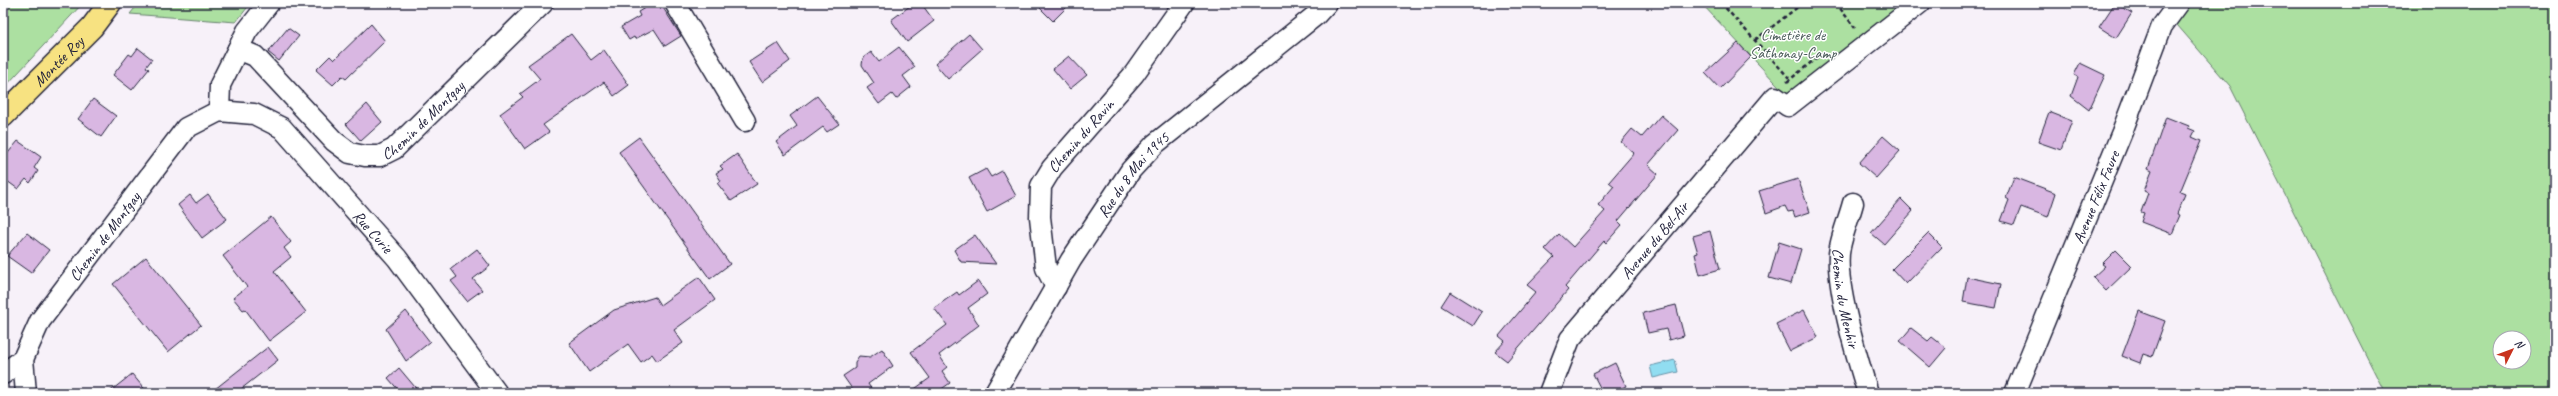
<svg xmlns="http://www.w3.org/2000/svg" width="2558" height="396" font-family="Caveat,sans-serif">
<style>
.green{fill:#ace0a1;stroke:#67816e;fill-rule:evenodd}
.water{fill:#91ddf1;stroke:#6592a8}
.building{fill:#d9b7e2;stroke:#22223b}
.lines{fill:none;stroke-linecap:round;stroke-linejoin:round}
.minor-casing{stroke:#22223b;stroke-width:23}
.major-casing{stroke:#22223b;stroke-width:25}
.path{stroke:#22223b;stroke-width:2.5;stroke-dasharray:4 3;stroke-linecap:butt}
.minor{stroke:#fff;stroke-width:20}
.major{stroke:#f7e281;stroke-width:22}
.labels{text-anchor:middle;stroke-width:3;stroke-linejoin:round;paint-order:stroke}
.park-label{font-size:16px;fill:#4b5b5a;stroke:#fff}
.street-label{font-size:16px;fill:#22223b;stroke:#fff}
</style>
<rect width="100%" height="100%" fill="#f7f1f9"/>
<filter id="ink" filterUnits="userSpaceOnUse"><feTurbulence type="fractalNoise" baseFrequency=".025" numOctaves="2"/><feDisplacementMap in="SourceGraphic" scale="8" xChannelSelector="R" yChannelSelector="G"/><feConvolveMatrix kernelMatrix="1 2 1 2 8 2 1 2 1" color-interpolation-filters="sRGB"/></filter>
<g filter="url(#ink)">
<path class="green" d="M3 3H83L3 89Z
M139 3H251L236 22 130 14Z
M1701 3H1909L1789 97Z
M2158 3H2555V393H2385L2230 86ZM2500 338H2524V362H2500Z"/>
<path class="water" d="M1675 360 1678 372 1653 378 1650 366Z"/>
<path class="building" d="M653 3H660L681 36 665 46 654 29 635 39 634 37 629 40 621 27 640 16 638 12Z
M914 3H921L934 21 907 42 891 20Z
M1035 3H1071L1053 21Z
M2115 3 2132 13 2116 38 2099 27Z
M371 24 385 41 346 79 342 76 333 85 316 70 330 56 334 60Z
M288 28 299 36 279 61 268 52Z
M571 34 591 60 604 50 629 85 614 96 604 82 543 125 549 132 525 149 500 114 523 97 520 94 540 79 528 65Z
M969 34 982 49 948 79 935 64Z
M778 43 790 61 762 82 749 62Z
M1738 43 1751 57 1720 89 1705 73Z
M899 47 915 67 903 76 911 87 896 99 892 94 879 104 867 88 874 83 862 65 863 58 871 52 879 62Z
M138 48 152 59 146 67 149 69 132 90 113 75 129 54 132 56Z
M1069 56 1087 75 1070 89 1053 69Z
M2080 63 2105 75 2089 110 2071 96 2078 77 2074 75Z
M817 96 839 124 827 132 823 127 785 155 776 142 797 126 790 116Z
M93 99 116 116 101 137 78 119Z
M367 104 382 122 361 141 346 124Z
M2049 112 2072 121 2061 150 2038 142Z
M1661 115 1678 130 1648 165 1658 174 1618 221 1622 225 1606 243 1604 241 1565 287 1568 290 1507 361 1495 352 1505 341 1499 336 1536 292 1527 285 1554 257 1545 249 1559 234 1573 247 1605 211 1598 205 1614 186 1609 182 1634 153 1621 142 1632 129 1642 137Z
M2166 117 2189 126 2188 128 2195 131 2192 137 2201 141 2180 192 2185 194 2177 214 2180 215 2172 234 2141 222 2144 213 2141 212 2148 193 2144 191 2152 171 2148 169Z
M1883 136 1900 151 1876 178 1859 163Z
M639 137 730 264 710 279 619 152Z
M18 141 41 157 34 168 38 171 30 183 26 179 18 189 3 178V159Z
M737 154 757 184 731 201 717 183 721 181 716 173 723 169 720 166Z
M986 169 991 177 1002 171 1016 196 987 212 969 178Z
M2014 177 2056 193 2048 217 2021 207 2014 225 2001 221 2009 200 2006 198Z
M1798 179 1810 212 1795 217 1793 211 1788 212 1785 206 1766 213 1759 191Z
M208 194 227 219 202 238 178 205 190 195 196 203Z
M1901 199 1913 211 1884 244 1871 233Z
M271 217 291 242 284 248 291 257 274 271 306 312 269 341 245 309 243 310 233 298 247 287 223 256Z
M1710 231 1720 269 1700 275 1695 254 1698 253 1693 236Z
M27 233 49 250 31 273 7 256Z
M1928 233 1942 247 1906 284 1892 269Z
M975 235 996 264 961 262 954 250Z
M1779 242 1801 249 1791 284 1769 278Z
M477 249 490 266 473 279 482 290 467 301 451 281 457 277 451 269Z
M2116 250 2132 266 2106 291 2093 277 2105 266 2102 264Z
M146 257 201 325 168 352 113 284Z
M699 277 715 300 674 330 683 343 657 361 652 354 641 362 628 344 589 372 569 343 614 310 655 297 660 305Z
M1967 277 2001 284 1996 308 1963 302Z
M978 281 987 294 968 308 979 325 939 355 947 367 942 371 950 383 936 393H909L930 378 911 352 947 325 934 308 957 292 959 295Z
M1450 292 1482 312 1473 326 1441 306Z
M1676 305 1684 336 1669 340 1666 329 1648 333 1643 313Z
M1804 310 1818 337 1790 351 1776 324Z
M406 311 430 342 406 361 386 329Z
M2139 311 2165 321 2152 357 2143 354 2140 363 2122 356Z
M1911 328 1928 341 1932 337 1946 348 1930 367 1900 341Z
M268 347 278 360 236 393H210Z
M882 349 893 366 868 384 874 393H855L843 376 855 368V362L859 356 870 357Z
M1615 363 1626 386 1612 393H1603L1593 374Z
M399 368 420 393H401L388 378Z
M132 374 148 393H108Z"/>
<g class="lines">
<defs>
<g id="minor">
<path d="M675 3 745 121"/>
<path id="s1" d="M238 49 255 56 334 141 350 153 365 156H380L394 149 543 3"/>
<path d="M219 111 220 85 247 31 269 3"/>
<path id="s2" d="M1853 203C1849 218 1843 232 1840 247 1833 278 1858 361 1868 393"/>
<path id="s3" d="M1056 287 1046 268 1040 217 1041 186 1052 168 1134 74 1184 3"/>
<path d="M23 359 26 393"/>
<path id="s4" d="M3 374 23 359 40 321 186 128 219 111 254 114 282 128 397 258 497 393"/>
<path id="s5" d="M995 393 1071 260 1131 170 1155 144 1316 15 1327 3"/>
<path id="s6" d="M1549 393 1570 339 1775 97 1788 106 1920 3"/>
<path id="s7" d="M2015 393 2122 132 2162 26 2179 3"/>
</g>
<g id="major">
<path id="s8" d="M3 116 92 27 110 3"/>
</g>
</defs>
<use href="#minor" class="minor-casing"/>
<use href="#major" class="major-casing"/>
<path class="path" d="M1721 3 1789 78
M1836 3 1855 28
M1755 40 1803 3
M1787 82 1825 51"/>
<use href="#minor" class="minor"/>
<use href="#major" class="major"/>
</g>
</g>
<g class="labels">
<g class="park-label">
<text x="1793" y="40">Cimetière de<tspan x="1793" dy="18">Sathonay-Camp</tspan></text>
</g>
<g class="street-label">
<text dy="6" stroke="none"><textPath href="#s8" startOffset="78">Montée Roy</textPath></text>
<text dy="6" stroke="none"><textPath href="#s1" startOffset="241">Chemin de Montgay</textPath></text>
<text dy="6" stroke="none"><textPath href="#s3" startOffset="168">Chemin du Ravin</textPath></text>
<text dy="6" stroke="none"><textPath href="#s5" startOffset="259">Rue du 8 Mai 1945</textPath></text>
<text dy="6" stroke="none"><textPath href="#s7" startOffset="212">Avenue Félix Faure</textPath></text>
<text dy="6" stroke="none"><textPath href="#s4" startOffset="550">Rue Curie</textPath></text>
<text dy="6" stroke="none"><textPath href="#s4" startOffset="173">Chemin de Montgay</textPath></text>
<text dy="6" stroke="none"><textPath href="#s6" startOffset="188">Avenue du Bel-Air</textPath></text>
<text dy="6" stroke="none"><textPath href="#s2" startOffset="98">Chemin du Menhir</textPath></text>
</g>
</g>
<rect width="2558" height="396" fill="none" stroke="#fff" stroke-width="16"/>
<rect x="8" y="8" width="2542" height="380" fill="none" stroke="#22223b" stroke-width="1.5" filter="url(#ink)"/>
<g transform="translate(2512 350) rotate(48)"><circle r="19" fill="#ffffff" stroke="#a7a7b1"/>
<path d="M0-3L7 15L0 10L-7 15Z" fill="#c8321e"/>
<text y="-6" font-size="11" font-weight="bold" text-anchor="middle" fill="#22223b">N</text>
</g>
</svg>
